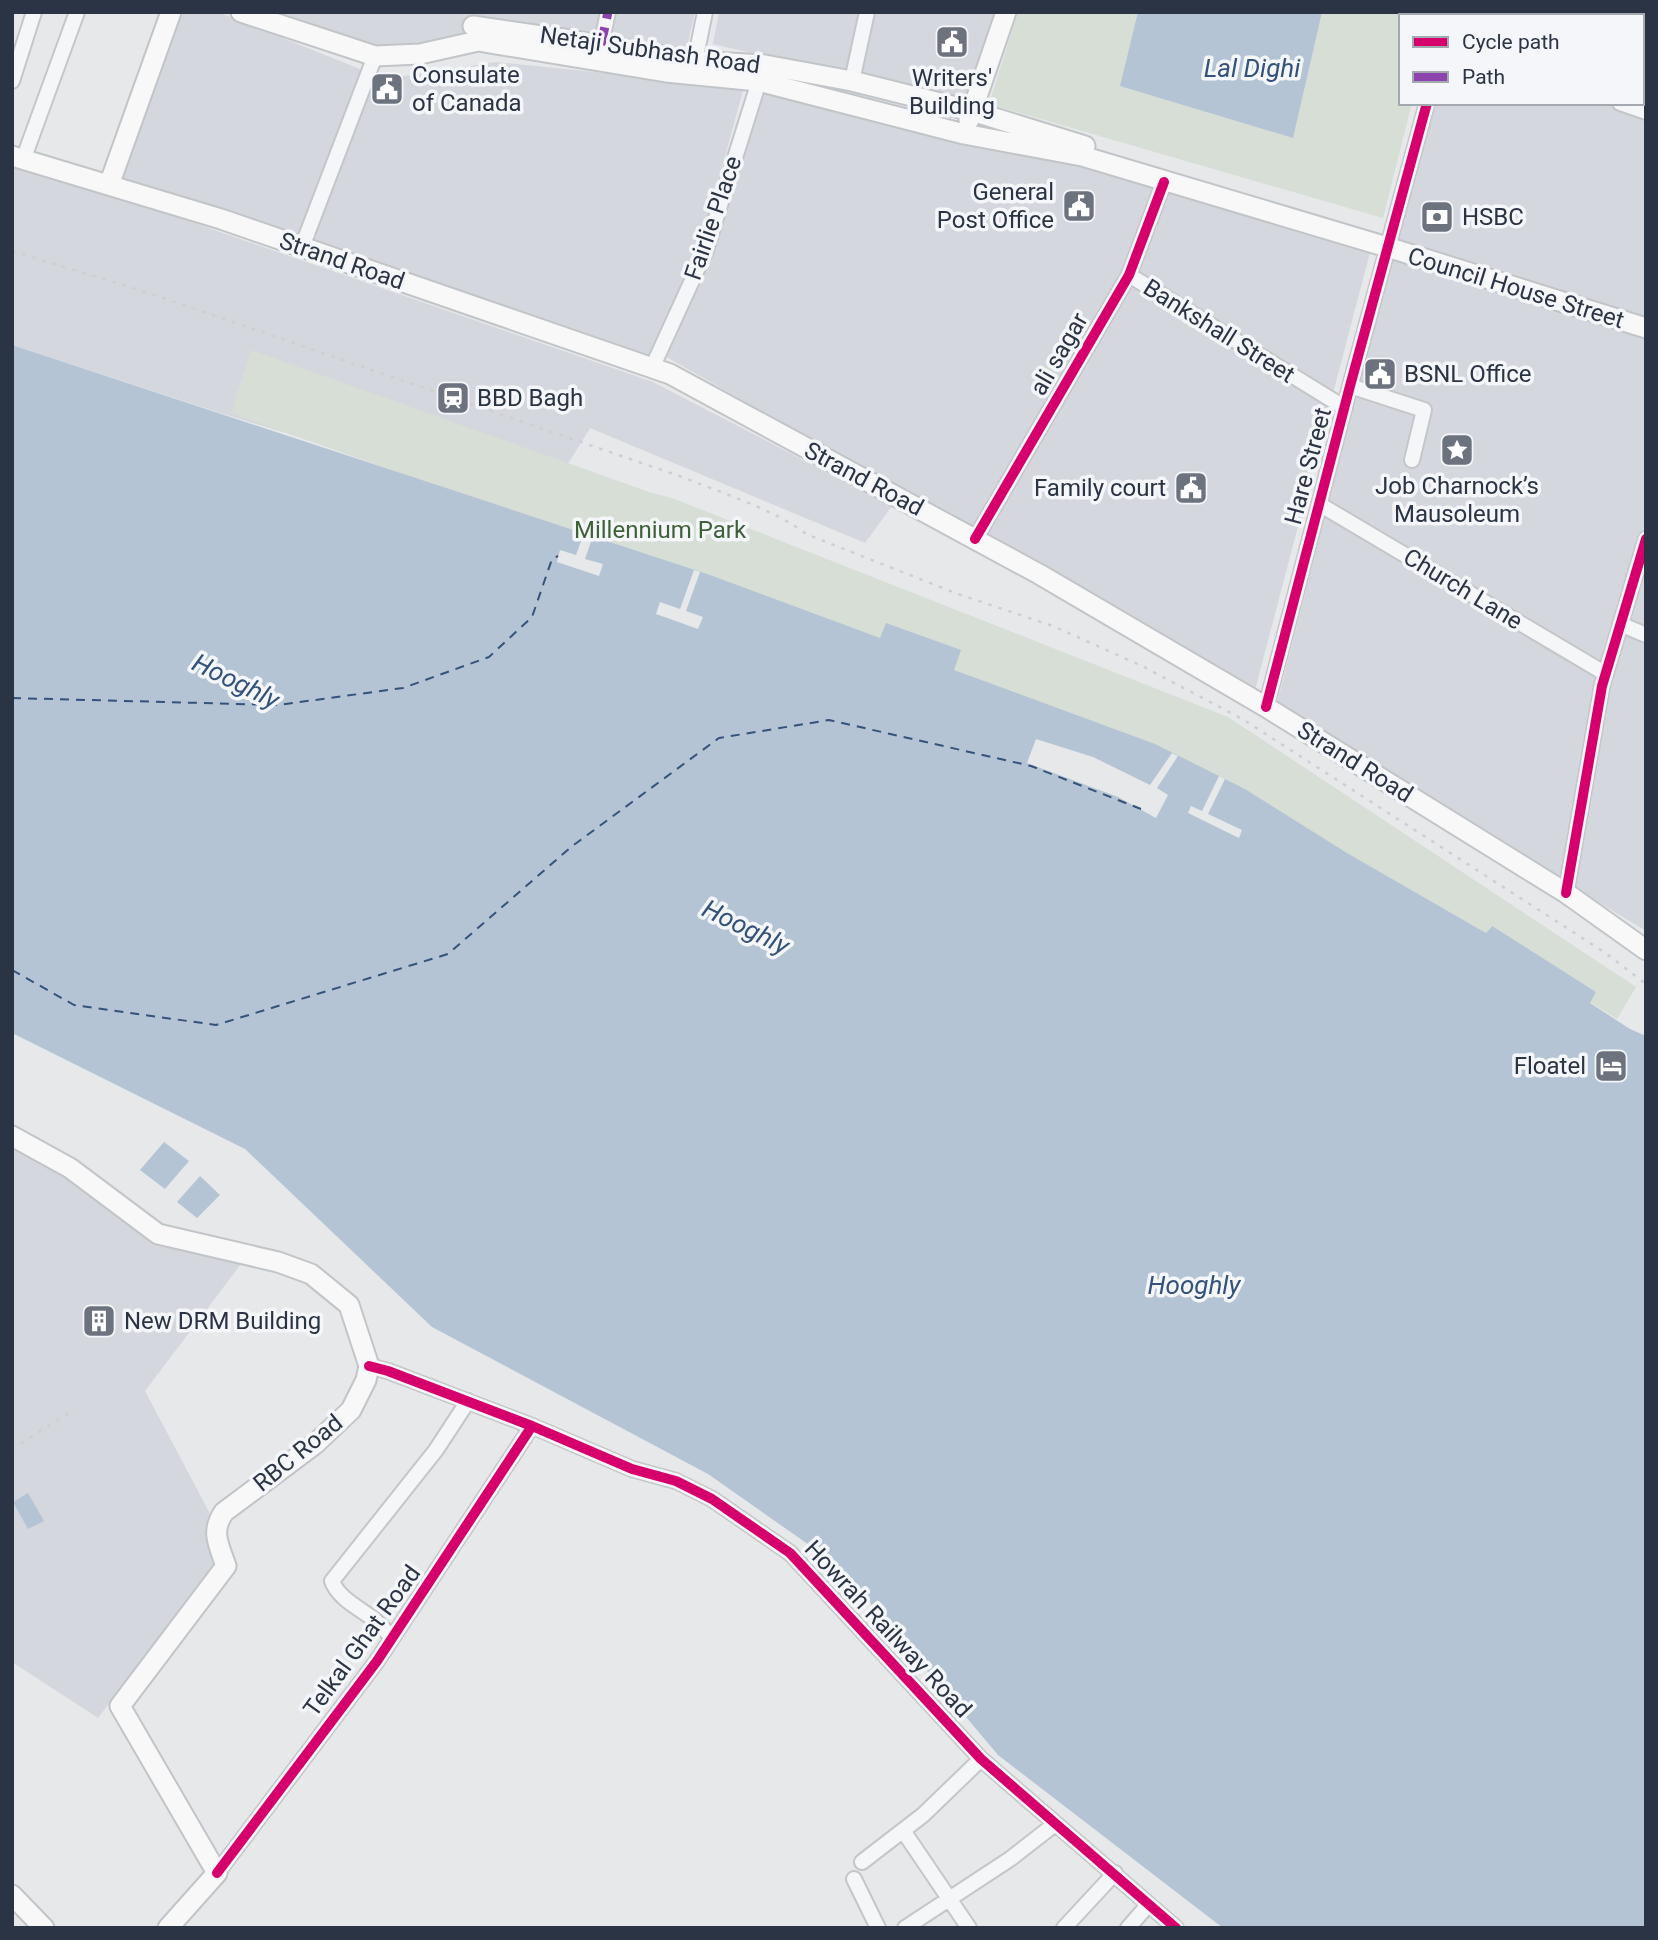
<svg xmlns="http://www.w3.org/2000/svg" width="1658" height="1940" font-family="Roboto,sans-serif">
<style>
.built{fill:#d4d7dd}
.green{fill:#d6ded6}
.water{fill:#b4c4d5}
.pier{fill:#e6e8ea}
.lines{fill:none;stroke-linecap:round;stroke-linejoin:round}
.ferry{stroke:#34527a;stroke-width:2;stroke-dasharray:9 7;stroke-linecap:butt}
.minor-casing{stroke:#c4c6c8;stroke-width:18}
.major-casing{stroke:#c2c5c8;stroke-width:23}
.minor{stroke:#f5f6f7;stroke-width:14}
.major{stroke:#f8f8f8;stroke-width:19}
.rail{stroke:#cecfd2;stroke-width:2.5;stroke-dasharray:3.5 7;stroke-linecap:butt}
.quiet{stroke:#8e44ad;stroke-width:9;stroke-dasharray:18 9;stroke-linecap:butt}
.cycleway-casing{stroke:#f4f6f9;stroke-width:15}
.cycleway{stroke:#d6006c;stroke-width:10}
.labels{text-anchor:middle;stroke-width:7;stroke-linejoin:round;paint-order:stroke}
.street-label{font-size:24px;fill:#2b3445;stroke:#f4f6f9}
.poi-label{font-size:24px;fill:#2b3445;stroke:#f4f6f9;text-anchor:start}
.park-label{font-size:24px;fill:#3f6138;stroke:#f4f6f9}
.water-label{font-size:26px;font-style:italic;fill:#34527a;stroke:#f4f6f9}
</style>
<rect width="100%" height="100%" fill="#e6e8ea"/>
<path class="built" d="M180 12H218L385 79 496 62 744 87 701 244 647 368 119 189Z
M253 12H695L683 64 429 44 374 50Z
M719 12H995L967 99 870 81 713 44Z
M1452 12H1646V325L1395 243 1429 103H1642V16H1451Z
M768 84 853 92 962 140 1136 177 1372 245 1255 690 663 355 711 253Z
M12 160 653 382 892 506 865 543 590 428 539 511 214 411 12 345Z
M1394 248 1646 337V931L1276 707Z
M12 1145 69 1178 152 1242 244 1260 145 1391 209 1512 217 1561 98 1718 12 1662Z"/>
<path class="green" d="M1018 12H1435L1434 16H1401V103H1412L1383 218 989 104Z
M251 350 649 492 672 498 1228 717 1636 987 1617 1019 1590 1002 1596 992 1491 926 1486 933 1178 756 954 670 231 413Z"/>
<path class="water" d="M1138 12H1322L1293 138 1120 86Z
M12 345 710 575 880 638 886 623 961 650 954 670 1155 744 1245 789 1347 853 1486 933 1492 926 1596 992 1590 1003 1630 1029 1646 1036V1928H1223L998 1755 839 1566 708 1474 432 1327 245 1149 12 1033Z
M164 1142 189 1161 165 1189 140 1170Z
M200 1176 220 1195 197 1218 177 1202Z
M28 1493 44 1521 28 1529 13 1502Z"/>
<path class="pier" d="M584 533 593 536 585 559 603 564 599 576 557 562 560 550 576 555Z
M694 570 700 572 686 611 703 617 698 629 656 614 660 602 680 609Z
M1036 739 1093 757 1150 785 1172 753 1178 756 1157 788 1168 795 1156 818 1118 797 1027 763Z
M1219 776 1225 779 1208 814 1242 830 1239 838 1188 813 1191 806 1202 811Z"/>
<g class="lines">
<path class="ferry" d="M12 698 278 705 403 688 489 657 532 617 552 559 558 556
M12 970 74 1005 216 1025 448 954 571 847 719 738 829 720 1031 766 1141 809"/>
<defs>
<path id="minor" d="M1449 16 1450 12
M601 45 608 12
M696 70 695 61 705 12
M12 81 34 12
M852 81 867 12
M1620 103 1646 112
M23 160 77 12
M302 247 375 56
M1129 275 1345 408
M652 368 706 250 761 75
M1350 386 1424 410 1412 460
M1319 504 1606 674
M975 539 1129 275 1164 182
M1620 624 1646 635
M1266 707 1350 386 1427 103
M1566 893 1602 686 1646 539
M369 1366 388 1371 532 1426 632 1469 676 1481 712 1499 790 1553 981 1759 1176 1928
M392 1638C386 1631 380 1624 372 1618 359 1608 338 1598 332 1581L436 1450 468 1401
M904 1832 969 1928
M862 1862 923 1815 981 1759
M217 1873 377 1661 532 1426
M854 1879 878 1928
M905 1928 1010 1859 1055 1824
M1064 1928 1115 1873
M1128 1928 1148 1905"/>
<path id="major" d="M241 12 375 56 420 54 478 41 666 72 758 81 964 134 1082 156 1387 247 1646 328
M473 26 570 40 695 61 765 65 852 81 972 111 1085 146
M969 120 1006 12
M12 156 221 219 670 374 1039 574 1266 707 1566 893 1646 950
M109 185 171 12
M12 1136 70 1168 158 1234 278 1262 311 1274 349 1305 369 1366 366 1380 351 1410 315 1444 224 1512C210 1532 219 1545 226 1566L120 1706 217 1873 168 1928
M12 1895 44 1928"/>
</defs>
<use href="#minor" class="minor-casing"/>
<use href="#major" class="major-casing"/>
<use href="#minor" class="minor"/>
<use href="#major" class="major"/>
<path class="rail" d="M12 251 146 292 685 478C719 492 778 511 806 534L958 594 1053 626 1144 667 1244 720 1604 952 1646 984
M12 1449 72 1411"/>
<path class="quiet" d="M601 45 608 12"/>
<defs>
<path id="cycleway" d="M975 539 1129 275 1164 182
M1266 707 1350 386 1427 103
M1566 893 1602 686 1646 539
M369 1366 388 1371 532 1426 632 1469 676 1481 712 1499 790 1553 981 1759 1176 1928
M217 1873 377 1661 532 1426"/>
</defs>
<use href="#cycleway" class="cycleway-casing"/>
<use href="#cycleway" class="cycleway"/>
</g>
<defs>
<symbol id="civic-square" viewBox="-11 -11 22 22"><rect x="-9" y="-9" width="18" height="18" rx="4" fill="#6c737f" stroke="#f4f6f9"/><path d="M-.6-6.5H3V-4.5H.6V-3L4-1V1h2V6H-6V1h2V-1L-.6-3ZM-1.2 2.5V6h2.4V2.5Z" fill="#fff"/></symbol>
<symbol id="bank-square" viewBox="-11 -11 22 22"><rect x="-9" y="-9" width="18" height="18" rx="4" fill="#6c737f" stroke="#f4f6f9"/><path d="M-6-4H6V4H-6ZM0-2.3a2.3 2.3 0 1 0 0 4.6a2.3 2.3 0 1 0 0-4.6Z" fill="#fff"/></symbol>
<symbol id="station-square" viewBox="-11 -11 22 22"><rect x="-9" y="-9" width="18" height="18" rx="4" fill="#6c737f" stroke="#f4f6f9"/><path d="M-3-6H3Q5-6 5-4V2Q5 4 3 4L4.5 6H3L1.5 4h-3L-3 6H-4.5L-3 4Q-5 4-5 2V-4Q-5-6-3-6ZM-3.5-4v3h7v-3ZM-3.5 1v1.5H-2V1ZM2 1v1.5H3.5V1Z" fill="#fff"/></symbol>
<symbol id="sight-square" viewBox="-11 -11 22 22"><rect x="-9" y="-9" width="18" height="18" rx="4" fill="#6c737f" stroke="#f4f6f9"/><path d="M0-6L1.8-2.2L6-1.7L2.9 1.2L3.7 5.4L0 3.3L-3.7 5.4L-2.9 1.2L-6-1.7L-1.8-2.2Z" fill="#fff"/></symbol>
<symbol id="hotel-square" viewBox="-11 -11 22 22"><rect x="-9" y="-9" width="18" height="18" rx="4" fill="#6c737f" stroke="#f4f6f9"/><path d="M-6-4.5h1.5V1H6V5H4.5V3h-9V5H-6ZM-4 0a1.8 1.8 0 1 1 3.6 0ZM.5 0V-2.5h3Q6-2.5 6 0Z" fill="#fff"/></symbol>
<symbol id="building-square" viewBox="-11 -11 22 22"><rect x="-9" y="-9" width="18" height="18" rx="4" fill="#6c737f" stroke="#f4f6f9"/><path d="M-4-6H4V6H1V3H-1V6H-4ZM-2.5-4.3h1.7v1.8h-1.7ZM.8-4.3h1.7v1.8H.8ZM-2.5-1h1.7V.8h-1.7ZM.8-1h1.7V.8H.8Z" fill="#fff"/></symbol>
</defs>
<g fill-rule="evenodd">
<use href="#civic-square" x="933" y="23" width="38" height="38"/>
<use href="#civic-square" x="368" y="70" width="38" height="38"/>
<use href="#civic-square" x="1060" y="187" width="38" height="38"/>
<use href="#bank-square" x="1418" y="198" width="38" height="38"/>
<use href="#civic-square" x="1361" y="355" width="38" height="38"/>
<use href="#station-square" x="434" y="379" width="38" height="38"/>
<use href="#sight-square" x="1438" y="431" width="38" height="38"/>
<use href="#civic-square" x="1172" y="469" width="38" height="38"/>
<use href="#hotel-square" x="1592" y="1047" width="38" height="38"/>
<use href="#building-square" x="80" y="1302" width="38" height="38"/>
</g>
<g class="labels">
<g class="street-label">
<text transform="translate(650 50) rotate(8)" y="8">Netaji Subhash Road</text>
<text transform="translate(713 218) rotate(-71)" y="8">Fairlie Place</text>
<text transform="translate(342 261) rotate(19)" y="8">Strand Road</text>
<text transform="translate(1516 288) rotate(17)" y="8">Council House Street</text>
<text transform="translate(1219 331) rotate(32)" y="8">Bankshall Street</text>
<text transform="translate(1059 354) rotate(-60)" y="8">ali sagar</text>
<text transform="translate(1308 466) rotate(-75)" y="8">Hare Street</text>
<text transform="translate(864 479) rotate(28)" y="8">Strand Road</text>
<text transform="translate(1463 589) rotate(31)" y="8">Church Lane</text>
<text transform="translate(1355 762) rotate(32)" y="8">Strand Road</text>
<text transform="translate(298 1453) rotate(-39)" y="8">RBC Road</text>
<text transform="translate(888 1629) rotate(47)" y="8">Howrah Railway Road</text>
<text transform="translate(362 1641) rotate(-54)" y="8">Telkal Ghat Road</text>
</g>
<g class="poi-label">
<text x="412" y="83">Consulate<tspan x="412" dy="28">of Canada</tspan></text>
<text x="952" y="86" text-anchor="middle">Writers'<tspan x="952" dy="28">Building</tspan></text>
<text x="1054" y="200" text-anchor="end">General<tspan x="1054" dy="28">Post Office</tspan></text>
<text x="1462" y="225">HSBC</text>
<text x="1404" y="382">BSNL Office</text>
<text x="477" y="406">BBD Bagh</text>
<text x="1457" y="494" text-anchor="middle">Job Charnock’s<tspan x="1457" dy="28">Mausoleum</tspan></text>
<text x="1166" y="496" text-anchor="end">Family court</text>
<text x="1586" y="1074" text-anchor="end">Floatel</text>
<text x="124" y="1329">New DRM Building</text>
</g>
<g class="park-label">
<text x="660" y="538">Millennium Park</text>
</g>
<g class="water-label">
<text x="1252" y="77">Lal Dighi</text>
<text transform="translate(236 681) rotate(26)" y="9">Hooghly</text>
<text transform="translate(746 927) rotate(26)" y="9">Hooghly</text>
<text x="1194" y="1294">Hooghly</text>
</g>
</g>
<rect width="1658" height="1940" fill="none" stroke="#2b3445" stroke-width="28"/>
<rect x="1399" y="14" width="245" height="91" fill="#f4f6f9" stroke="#a4a8b1" stroke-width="2"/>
<rect x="1413" y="37" width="35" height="10" fill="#d6006c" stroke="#a4a8b1" stroke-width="2"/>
<text x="1462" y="49" font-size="21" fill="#2b3445">Cycle path</text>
<rect x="1413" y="72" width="35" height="10" fill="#8e44ad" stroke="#a4a8b1" stroke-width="2"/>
<text x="1462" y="84" font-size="21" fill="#2b3445">Path</text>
</svg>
